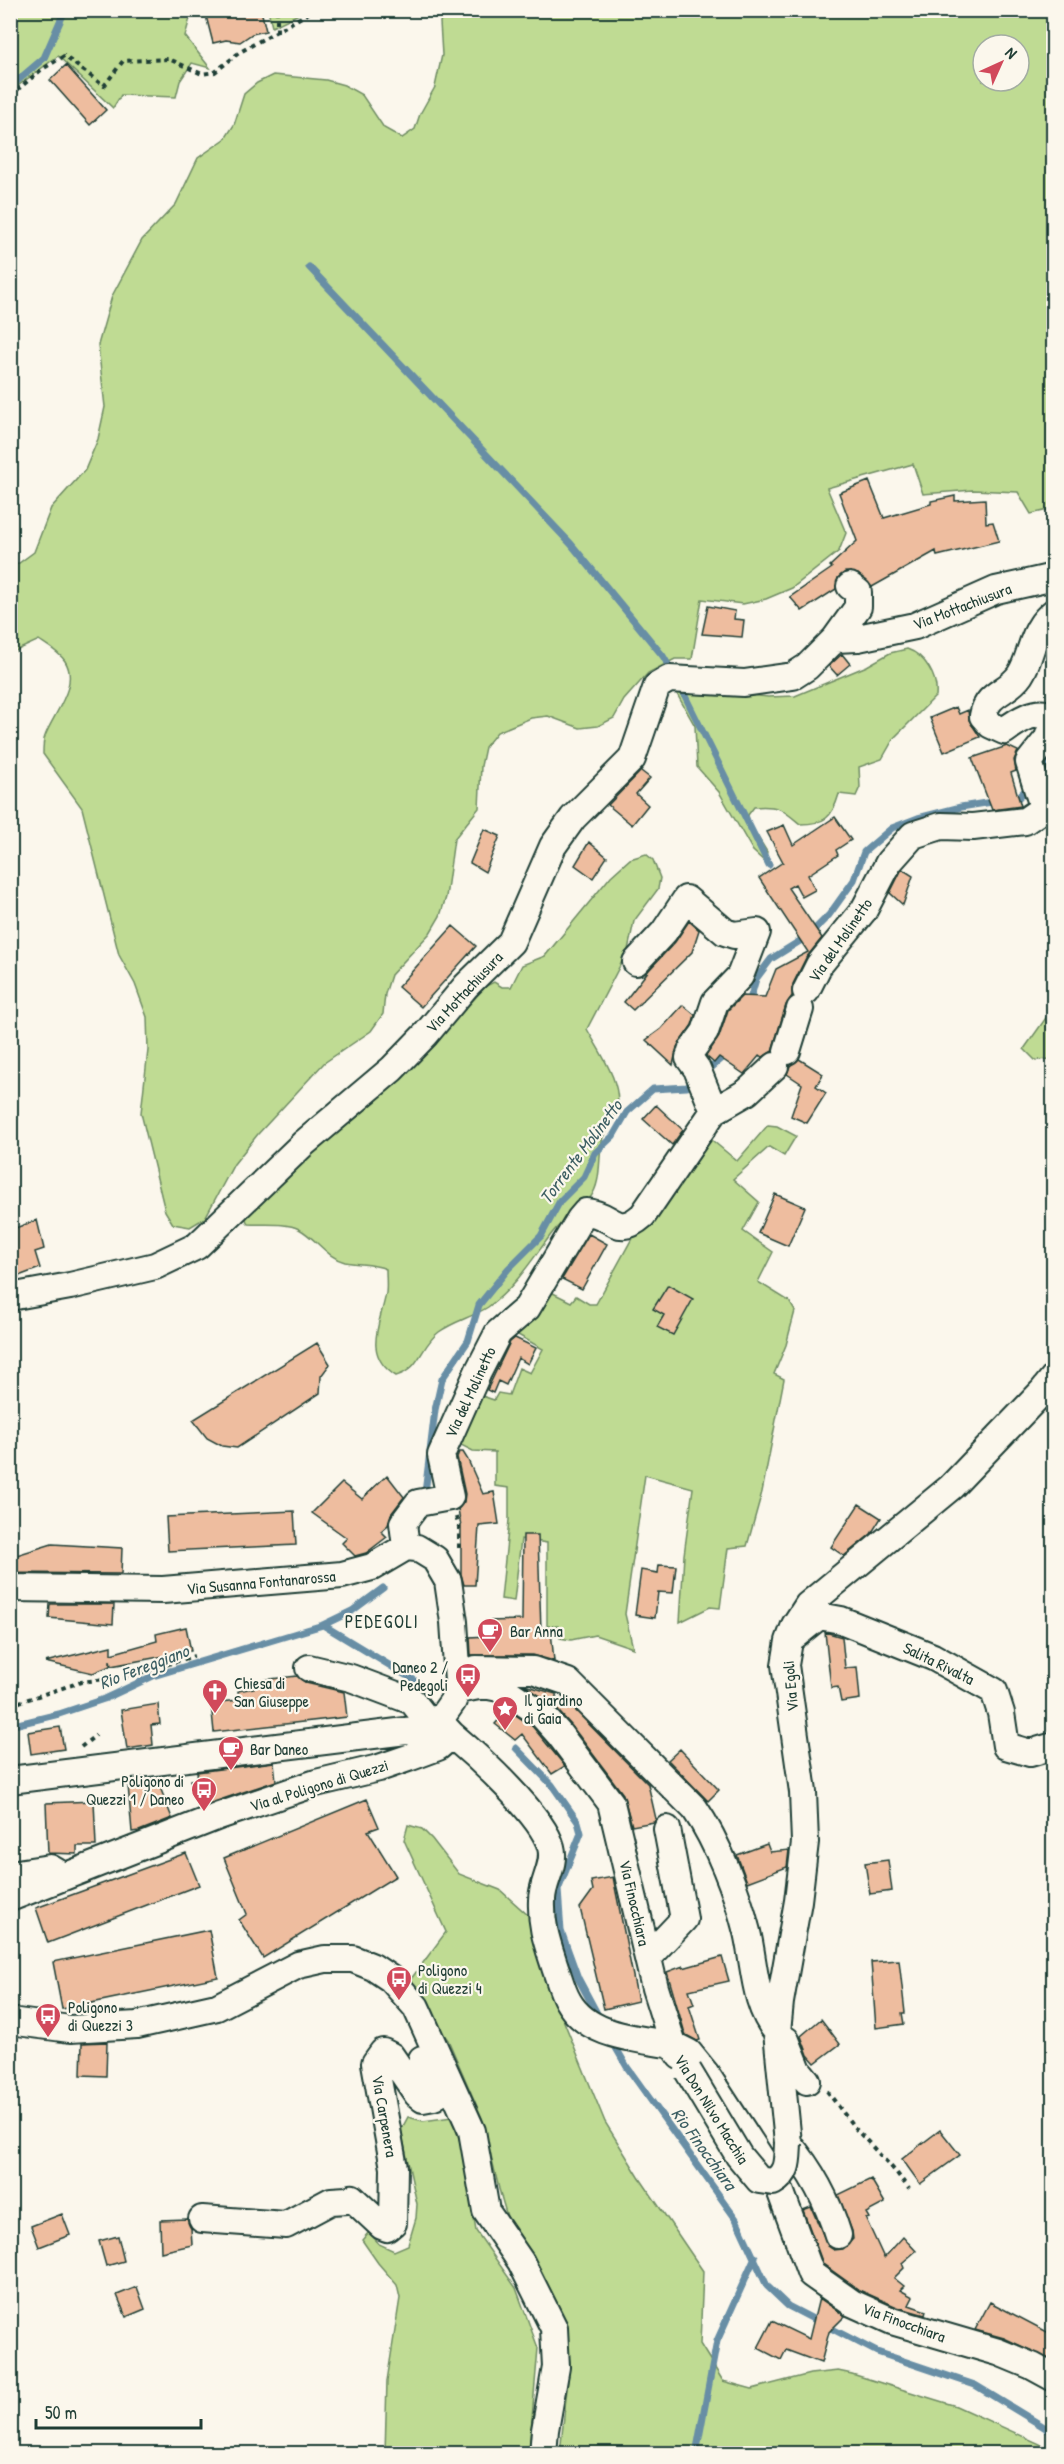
<svg xmlns="http://www.w3.org/2000/svg" width="1064" height="2464" font-family="'Patrick Hand',sans-serif">
<style>
.green{fill:#bfdb93;stroke:#6f8c64;stroke-width:1.5;fill-rule:evenodd}
.lines{fill:none;stroke-linecap:round;stroke-linejoin:round}
.stream{stroke:#678ea5;stroke-width:7}
.building{fill:#eebd9f;stroke:#1f3d34;stroke-width:1.5}
.minor-casing{stroke:#1f3d34;stroke-width:30}
.path{stroke:#1f3d34;stroke-width:4;stroke-dasharray:4.5 4.5;stroke-linecap:butt}
.minor{stroke:#fbf7ec;stroke-width:26}
.minor-bridge-casing{stroke:#1f3d34;stroke-width:30;stroke-linecap:butt}
.minor-bridge{stroke:#fbf7ec;stroke-width:26}
.labels{text-anchor:middle;stroke-width:4.5;stroke-linejoin:round;paint-order:stroke}
.street-label{font-size:16px;fill:#1f3d34;stroke:#fbf7ec}
.poi-label{font-size:16px;fill:#1f3d34;stroke:#fbf7ec;text-anchor:start}
.water-label{font-size:18px;font-style:italic;fill:#3d5f63;stroke:#fbf7ec}
.neighbourhood-label{font-size:18px;letter-spacing:1.5px;fill:#1f3d34;stroke:#fbf7ec}
</style>
<rect width="100%" height="100%" fill="#fbf7ec"/>
<filter id="ink" filterUnits="userSpaceOnUse"><feTurbulence type="fractalNoise" baseFrequency=".0167" numOctaves="2"/><feDisplacementMap in="SourceGraphic" scale="12" xChannelSelector="R" yChannelSelector="G"/><feConvolveMatrix kernelMatrix="1 2 1 2 8 2 1 2 1" color-interpolation-filters="sRGB"/></filter>
<g filter="url(#ink)">
<path class="green" d="M11 10 192 11 185 36 210 68 192 63 180 81 176 97 121 95 113 108 58 56 11 91Z
M268 10H305V11L272 27Z
M444 11H1053V509L1031 514 1018 492 973 490 923 494 913 464 827 488 846 533 839 551 792 588 766 599 743 604 702 599 692 659H675L648 673 624 700 614 718 598 726 580 728 548 716 531 718 497 732 485 747 481 766 479 808 454 839 446 897 440 916 430 933 391 975 385 994 383 1014 371 1031 324 1063 258 1134 234 1164 205 1218 190 1227 173 1224 165 1211 141 1113 148 1050 147 1017 135 984 119 955 82 808 43 754C43 748 43 741 45 736 53 714 80 685 65 661 59 652 48 646 39 640L11 653V565L19 563 34 552 51 508 85 470 98 439 105 407 98 345 112 296 142 240 176 204 198 158 225 139 234 125 244 94 257 83 273 75 326 80 344 85 362 95 384 128 402 138 415 129 420 114 435 87 442 55 440 22ZM983 45H1019V81H983Z
M907 649C925 655 938 677 936 696L894 738 882 759 859 767 860 787 856 796 839 794C832 818 825 824 800 824 782 809 779 805 754 807L748 815 750 824 767 852 765 862 753 851 719 792 697 767 695 726 677 694 685 690 694 689 768 697 795 696 867 666 890 653Z
M646 854 653 860 660 878 658 889 634 921 628 950 587 1029C599 1051 625 1086 616 1113 612 1122 604 1131 602 1141 598 1160 602 1182 590 1198 580 1213 563 1219 553 1232 533 1258 515 1288 488 1307 473 1317 454 1321 439 1332 421 1345 420 1370 396 1376 361 1354 381 1323 386 1293 387 1286 386 1277 386 1269 373 1263 359 1265 345 1262 326 1257 316 1238 299 1229 286 1222 263 1225 248 1224L245 1217 272 1186 356 1118 427 1051 486 986 494 982 502 987H511L522 965 545 956 611 876 630 859Z
M1053 1008V1059L1035 1060 1024 1049Z
M768 1125 777 1126 796 1136 784 1156 769 1147 733 1179 759 1202 743 1231 773 1252 758 1282 789 1301 795 1311 786 1345 774 1374 784 1379 762 1492 747 1546 728 1548 720 1608 710 1607 680 1622 684 1555 693 1488 645 1475 625 1614 633 1648 595 1635 571 1640 560 1638 558 1626H547V1543L521 1539 514 1601 501 1599 509 1520V1488L495 1486V1452L473 1451 461 1445 479 1395 494 1400 498 1393 509 1395 519 1368 530 1373 543 1349 511 1331 549 1291 571 1302 576 1296 589 1304H596L635 1233 707 1136 737 1161Z
M408 1825 422 1829 432 1839 459 1874 500 1890 530 1917 545 1975 605 2122 639 2177 703 2271 700 2344 723 2381 752 2389 810 2374 838 2371 852 2374 956 2406 1053 2450V2453H560L570 2362 562 2317 510 2227 499 2189 482 2118 448 2040 415 1995 411 1979 446 1932 404 1840Z
M408 2117 423 2121 452 2117 463 2151 476 2231 516 2288 538 2348 529 2453H385L387 2381 400 2298 397 2285 378 2263 362 2240 369 2232 379 2244 394 2251 408 2245 416 2218 417 2204 401 2130Z"/>
<g class="lines">
<path class="stream" d="M10 87 44 58 65 10
M309 267 571 544 663 656 673 673
M680 686 769 865
M1039 777 1050 765 1052 747
M1012 799H1017L1031 784
M749 1003 756 979 771 959 808 936 829 915 854 880 864 852 892 828 918 818 961 807 998 801
M704 1074 727 1054
M425 1493 435 1410 442 1379 468 1341 479 1305 508 1269 541 1236 560 1201 584 1177 595 1153 613 1136 627 1112 653 1089 687 1087 695 1081
M323 1625 422 1685
M10 1726 59 1714 104 1699 153 1676 323 1625 352 1611 383 1588
M516 1748 552 1785 578 1822 581 1833 558 1890 561 1931 578 1978 601 2021
M612 2041 627 2067 736 2219 767 2286 788 2306 877 2352 975 2385 1054 2433
M696 2454 717 2341 755 2257"/>
</g>
<path class="building" d="M222 10H261L266 31 252 34 240 42 226 40 213 43 206 16Z
M66 65 106 110 90 125 50 80Z
M869 481 884 518 931 504V501L955 496V501L985 499 986 523 993 522 999 541 937 556 936 551 872 587 858 574 845 572 838 578 836 589 802 611 790 597 832 568 830 566 857 541 839 493Z
M708 606 735 611 734 619 744 620 742 637 702 634Z
M842 654 850 664 837 675 829 666Z
M956 707 959 714 968 710 969 720 980 737 944 752 930 718Z
M1007 746 1018 751 1014 760 1016 771 1011 773 1021 806 992 810 972 758Z
M641 771 650 778 636 794 648 805 632 825 608 805Z
M835 817 851 840 836 850 838 855 808 875 815 890 802 897 795 884 788 888 822 938 806 958 793 984 792 996 786 1005 772 1051 763 1057 760 1055 744 1074 719 1057 714 1063 706 1056 719 1037 728 1010 742 996 765 997 776 969 808 952 759 878 783 862 767 832 784 825 793 845Z
M484 829 500 836 485 872 470 863Z
M589 842 607 857 593 878 575 865Z
M902 869 913 876 903 905 890 893Z
M689 921 699 930 692 952 633 1010 624 1002 649 970 675 942Z
M453 926 476 946 421 1007 398 987Z
M683 1005 695 1015 692 1025 677 1047 673 1065 646 1040 661 1029Z
M799 1059 823 1074 816 1086 826 1093 807 1123 791 1116 802 1084 787 1074 790 1066Z
M656 1105 683 1130 672 1145 643 1119Z
M775 1194 805 1207 788 1246 758 1233Z
M37 1220 44 1249 35 1252 40 1268 16 1277 10 1261V1230Z
M589 1234 607 1244 582 1289 562 1279Z
M668 1285 693 1299 673 1335 657 1327 664 1315 653 1309Z
M515 1338 536 1348 528 1364 518 1358 506 1385 498 1381 493 1393 487 1390 510 1342Z
M317 1343 330 1364 321 1376 320 1393 237 1448 222 1446 207 1438 193 1420Z
M459 1452H463L468 1460 483 1494 494 1492 499 1524 479 1526 475 1585H464L461 1574V1526L458 1509 464 1502 465 1494 457 1457Z
M387 1475 404 1497 391 1514 388 1525 381 1531 387 1537 366 1553 355 1556 342 1543 347 1538 312 1513 342 1483 362 1499Z
M859 1504 881 1518 871 1534 844 1556 831 1547Z
M294 1511 296 1545 168 1551 166 1517Z
M523 1535H538L541 1632 551 1631 554 1661 533 1655H471L470 1637 487 1636V1621L522 1620Z
M52 1544 122 1548 121 1574 10 1573V1557Z
M659 1565 676 1566 673 1593 658 1592 655 1618 635 1615 641 1570 658 1573Z
M50 1604H114L113 1624 49 1618Z
M186 1627 191 1651 111 1666 110 1660V1666L93 1673 45 1662 111 1646V1654L157 1641 156 1634Z
M825 1632 842 1637 845 1668 857 1667 860 1699 841 1702 838 1687 831 1688Z
M297 1676 306 1683 344 1692 347 1717 214 1732 211 1703 239 1700 238 1691 254 1688 253 1681Z
M524 1685 556 1694 557 1703 563 1698 648 1784 656 1819 654 1822 632 1826 623 1794 571 1725 551 1703Z
M158 1704 160 1724 151 1725 153 1745 127 1749 121 1710Z
M508 1710 532 1726 565 1766 552 1774 522 1734 515 1740 495 1724Z
M60 1727 64 1749 31 1754 28 1732Z
M680 1749 719 1790 708 1801 668 1760Z
M274 1762 276 1781 211 1803 201 1805 190 1780 198 1779 197 1772Z
M158 1782 172 1818 139 1831 132 1832 128 1785Z
M367 1799 379 1827 368 1831 396 1876 263 1958 239 1920 247 1914 224 1858Z
M94 1801 96 1846H77V1854L48 1853 46 1803Z
M767 1844 770 1852 789 1850 787 1867 747 1882 737 1855Z
M186 1853 199 1885 48 1943 36 1908Z
M888 1860 892 1891 870 1894 865 1863Z
M613 1877 638 2001 604 2009 580 1908 593 1890 591 1881Z
M209 1930 218 1977 62 2009 53 1962Z
M722 1957 729 1981 689 1990 694 2004 689 2006 700 2040 697 2041 686 2035 684 2030 667 1972 683 1966V1968Z
M899 1960 905 2013H902L904 2024 876 2028 871 1962Z
M821 2019 840 2044 815 2063 808 2055 801 2036Z
M107 2042 106 2076 81 2075 82 2043Z
M940 2130 960 2155 920 2184 902 2159Z
M871 2179 885 2203 866 2213 869 2218 866 2219 884 2258 903 2237 916 2251 902 2263 904 2268 894 2278 904 2286 900 2290 913 2297 909 2305 926 2311 925 2315 897 2307 859 2290 823 2264 803 2210 811 2207 828 2246 834 2250 843 2249 853 2239 852 2231 838 2195Z
M62 2214 70 2235 39 2247 31 2226Z
M187 2219 191 2228 192 2245 161 2252 160 2220Z
M118 2236 124 2261 106 2266 99 2241Z
M137 2287 145 2309 126 2317 117 2295Z
M819 2298 845 2316 829 2332 821 2363 786 2350 781 2360 758 2348 772 2321 809 2339Z
M990 2302 1053 2335V2361L1004 2338 975 2330Z"/>
<g class="lines">
<defs>
<path id="minor" d="M835 639 858 638 915 626 996 590 1054 577
M1044 810 1029 762 1048 738 1053 722 1051 716C1036 708 1016 722 1004 731L991 725 983 716C987 692 1008 693 1020 675 1030 660 1031 640 1041 626 1044 621 1049 616 1054 612
M636 962 664 932 686 899 725 932 734 935 757 932 740 976 715 1002 705 1032 691 1051 689 1058 697 1069 714 1111
M806 991 819 965 864 910 889 862 913 835 941 826 973 827 1025 821 1054 801
M787 1051 800 1009
M10 1297 70 1286 155 1266 197 1246 303 1144 392 1069 426 1034 466 986 511 942 553 846 573 818 632 759 657 686 669 679 744 683 793 676 807 667 835 639 858 607V592L850 586
M406 1547 403 1523 418 1503 450 1497 441 1455 478 1372 498 1333 527 1308 580 1219 586 1212C614 1214 616 1239 643 1215L714 1111 747 1092 775 1066
M10 1588 163 1590 342 1575 372 1567 406 1547 417 1548 435 1559 448 1581 454 1622 458 1682 453 1701 439 1721 414 1730 10 1780
M794 1636 819 1616 841 1620 933 1657 994 1691 1001 1713 1006 1746 1030 1753 1054 1746
M309 1668 351 1678 412 1701 431 1725
M485 1677 476 1672V1669L533 1670 568 1682 695 1809C718 1843 737 1892 747 1932 755 1966 754 2005 777 2032
M458 1690 484 1685 499 1688 511 1694 542 1715 559 1734 611 1803 655 1988 673 2045 689 2053 706 2074 769 2171
M452 1735C478 1757 543 1816 551 1847 556 1865 542 1882 542 1900 541 1927 547 1942 555 1967 559 1978 562 1991 568 2001 588 2037 636 2038 673 2045L680 2056
M10 1874 50 1868 62 1875
M10 1898 219 1816 316 1783 379 1768 411 1757 438 1747 452 1735 439 1721
M648 1957 684 1919 667 1829
M10 2021 70 2029 137 2025 217 2007 298 1965 325 1959H353L373 1967 391 1979 416 2007 472 2131 486 2211 521 2262 554 2328 556 2367 545 2430 543 2454
M786 2040 798 2070 807 2081
M780 2190 811 2274 852 2303 892 2321 998 2352 1032 2366 1054 2378
M202 2219 286 2225 331 2201 347 2200 352 2198 382 2226 387 2228 393 2223 394 2168 375 2063 383 2052 391 2056 417 2094 423 2099 434 2097 435 2090 422 2059
M838 2235C828 2202 810 2169 788 2143L777 2032 780 2002 798 1901 805 1842 803 1792 785 1665 789 1641 795 1625 808 1605 951 1487 1042 1392 1054 1377"/>
</defs>
<use href="#minor" class="minor-casing"/>
<path class="path" d="M277 32V10
M10 96 41 70 64 56 104 86 123 61 169 59 202 74 215 72 240 52 314 10
M456 1517 459 1527V1551
M10 1705 81 1682 130 1676 194 1656
M81 1747 96 1735
M827 2091 854 2127 896 2172 909 2189"/>
<use href="#minor" class="minor"/>
<defs>
<path id="minor-bridge" d="M688 2071 739 2156 759 2180 773 2182C789 2173 787 2159 788 2143"/>
</defs>
<use href="#minor-bridge" class="minor-bridge-casing"/>
<use href="#minor-bridge" class="minor-bridge"/>
</g>
</g>
<defs>
<symbol id="cafe-pin" viewBox="-11 -11 22 30"><path d="M0 17L-7.5 6A9.5 9.5 0 1 1 7.5 6Z" fill="#d1495b" stroke="#fbf7ec"/><path d="M-5.5-4.5H6V0H3Q3 3.5 0 3.5H-2.5Q-5.5 3.5-5.5 0ZM3-3.2v2h1.7v-2ZM-6 4.5H4V6H-6Z" fill="#fff"/></symbol>
<symbol id="bus-pin" viewBox="-11 -11 22 30"><path d="M0 17L-7.5 6A9.5 9.5 0 1 1 7.5 6Z" fill="#d1495b" stroke="#fbf7ec"/><path d="M-5-6H5V4H4V6H2V4H-2V6H-4V4H-5ZM-3.5-4V0h7V-4ZM-3.5 1.2v1.5H-2V1.2ZM2 1.2v1.5H3.5V1.2Z" fill="#fff"/></symbol>
<symbol id="church-pin" viewBox="-11 -11 22 30"><path d="M0 17L-7.5 6A9.5 9.5 0 1 1 7.5 6Z" fill="#d1495b" stroke="#fbf7ec"/><path d="M-1.2-6h2.4v3.5h3.3v2.4h-3.3V6h-2.4V-.1h-3.3v-2.4h3.3Z" fill="#fff"/></symbol>
<symbol id="sight-pin" viewBox="-11 -11 22 30"><path d="M0 17L-7.5 6A9.5 9.5 0 1 1 7.5 6Z" fill="#d1495b" stroke="#fbf7ec"/><path d="M0-6L1.8-2.2L6-1.7L2.9 1.2L3.7 5.4L0 3.3L-3.7 5.4L-2.9 1.2L-6-1.7L-1.8-2.2Z" fill="#fff"/></symbol>
</defs>
<g fill-rule="evenodd">
<use href="#cafe-pin" x="475" y="1616" width="30" height="40"/>
<use href="#bus-pin" x="453" y="1661" width="30" height="40"/>
<use href="#church-pin" x="200" y="1677" width="30" height="40"/>
<use href="#sight-pin" x="490" y="1694" width="30" height="40"/>
<use href="#cafe-pin" x="216" y="1734" width="30" height="40"/>
<use href="#bus-pin" x="189" y="1775" width="30" height="40"/>
<use href="#bus-pin" x="384" y="1964" width="30" height="40"/>
<use href="#bus-pin" x="33" y="2001" width="30" height="40"/>
</g>
<g class="labels">
<g class="street-label">
<text transform="translate(962 606) rotate(-21)" y="6">Via Mottachiusura</text>
<text transform="translate(840 940) rotate(-55)" y="6">Via del Molinetto</text>
<text transform="translate(464 992) rotate(-47)" y="6">Via Mottachiusura</text>
<text transform="translate(470 1392) rotate(-65)" y="6">Via del Molinetto</text>
<text transform="translate(261 1582) rotate(-5)" y="6">Via Susanna Fontanarossa</text>
<text transform="translate(939 1663) rotate(26)" y="6">Salita Rivalta</text>
<text transform="translate(790 1686) rotate(-95)" y="6">Via Egoli</text>
<text transform="translate(319 1785) rotate(-17)" y="6">Via al Poligono di Quezzi</text>
<text transform="translate(635 1903) rotate(77)" y="6">Via Finocchiara</text>
<text transform="translate(712 2109) rotate(58)" y="6">Via Don Nilvo Macchia</text>
<text transform="translate(385 2116) rotate(80)" y="6">Via Carpenera</text>
<text transform="translate(904 2322) rotate(20)" y="6">Via Finocchiara</text>
</g>
<g class="poi-label">
<text x="510" y="1637">Bar Anna</text>
<text x="448" y="1673" text-anchor="end">Daneo 2 /<tspan x="448" dy="18">Pedegoli</tspan></text>
<text x="234" y="1689">Chiesa di<tspan x="234" dy="18">San Giuseppe</tspan></text>
<text x="524" y="1706">Il giardino<tspan x="524" dy="18">di Gaia</tspan></text>
<text x="250" y="1755">Bar Daneo</text>
<text x="184" y="1787" text-anchor="end">Poligono di<tspan x="184" dy="18">Quezzi 1 / Daneo</tspan></text>
<text x="418" y="1976">Poligono<tspan x="418" dy="18">di Quezzi 4</tspan></text>
<text x="68" y="2013">Poligono<tspan x="68" dy="18">di Quezzi 3</tspan></text>
</g>
<g class="water-label">
<text transform="translate(581 1152) rotate(-53)" y="6">Torrente Molinetto</text>
<text transform="translate(144 1667) rotate(-21)" y="6">Rio Fereggiano</text>
<text transform="translate(704 2149) rotate(54)" y="6">Rio Finocchiara</text>
</g>
<g class="neighbourhood-label">
<text x="382" y="1628">PEDEGOLI</text>
</g>
</g>
<rect width="1064" height="2464" fill="none" stroke="#fbf7ec" stroke-width="36"/>
<rect x="18" y="18" width="1028" height="2428" fill="none" stroke="#1f3d34" stroke-width="2" filter="url(#ink)"/>
<g transform="translate(1001 63) rotate(45)"><circle r="28" fill="#fbf7ec" stroke="#a3ada2" stroke-width="1.5"/>
<path d="M0-4.5L10 22L0 15L-10 22Z" fill="#d1495b"/>
<text y="-9" font-size="16" font-weight="bold" text-anchor="middle" fill="#1f3d34">N</text>
</g>
<path d="M36 2419v9h165v-9" fill="none" stroke="#1f3d34" stroke-width="3"/>
<text x="45" y="2419" font-size="18" fill="#1f3d34" stroke="#fbf7ec" stroke-width="4.5" paint-order="stroke">50 m</text>
</svg>
